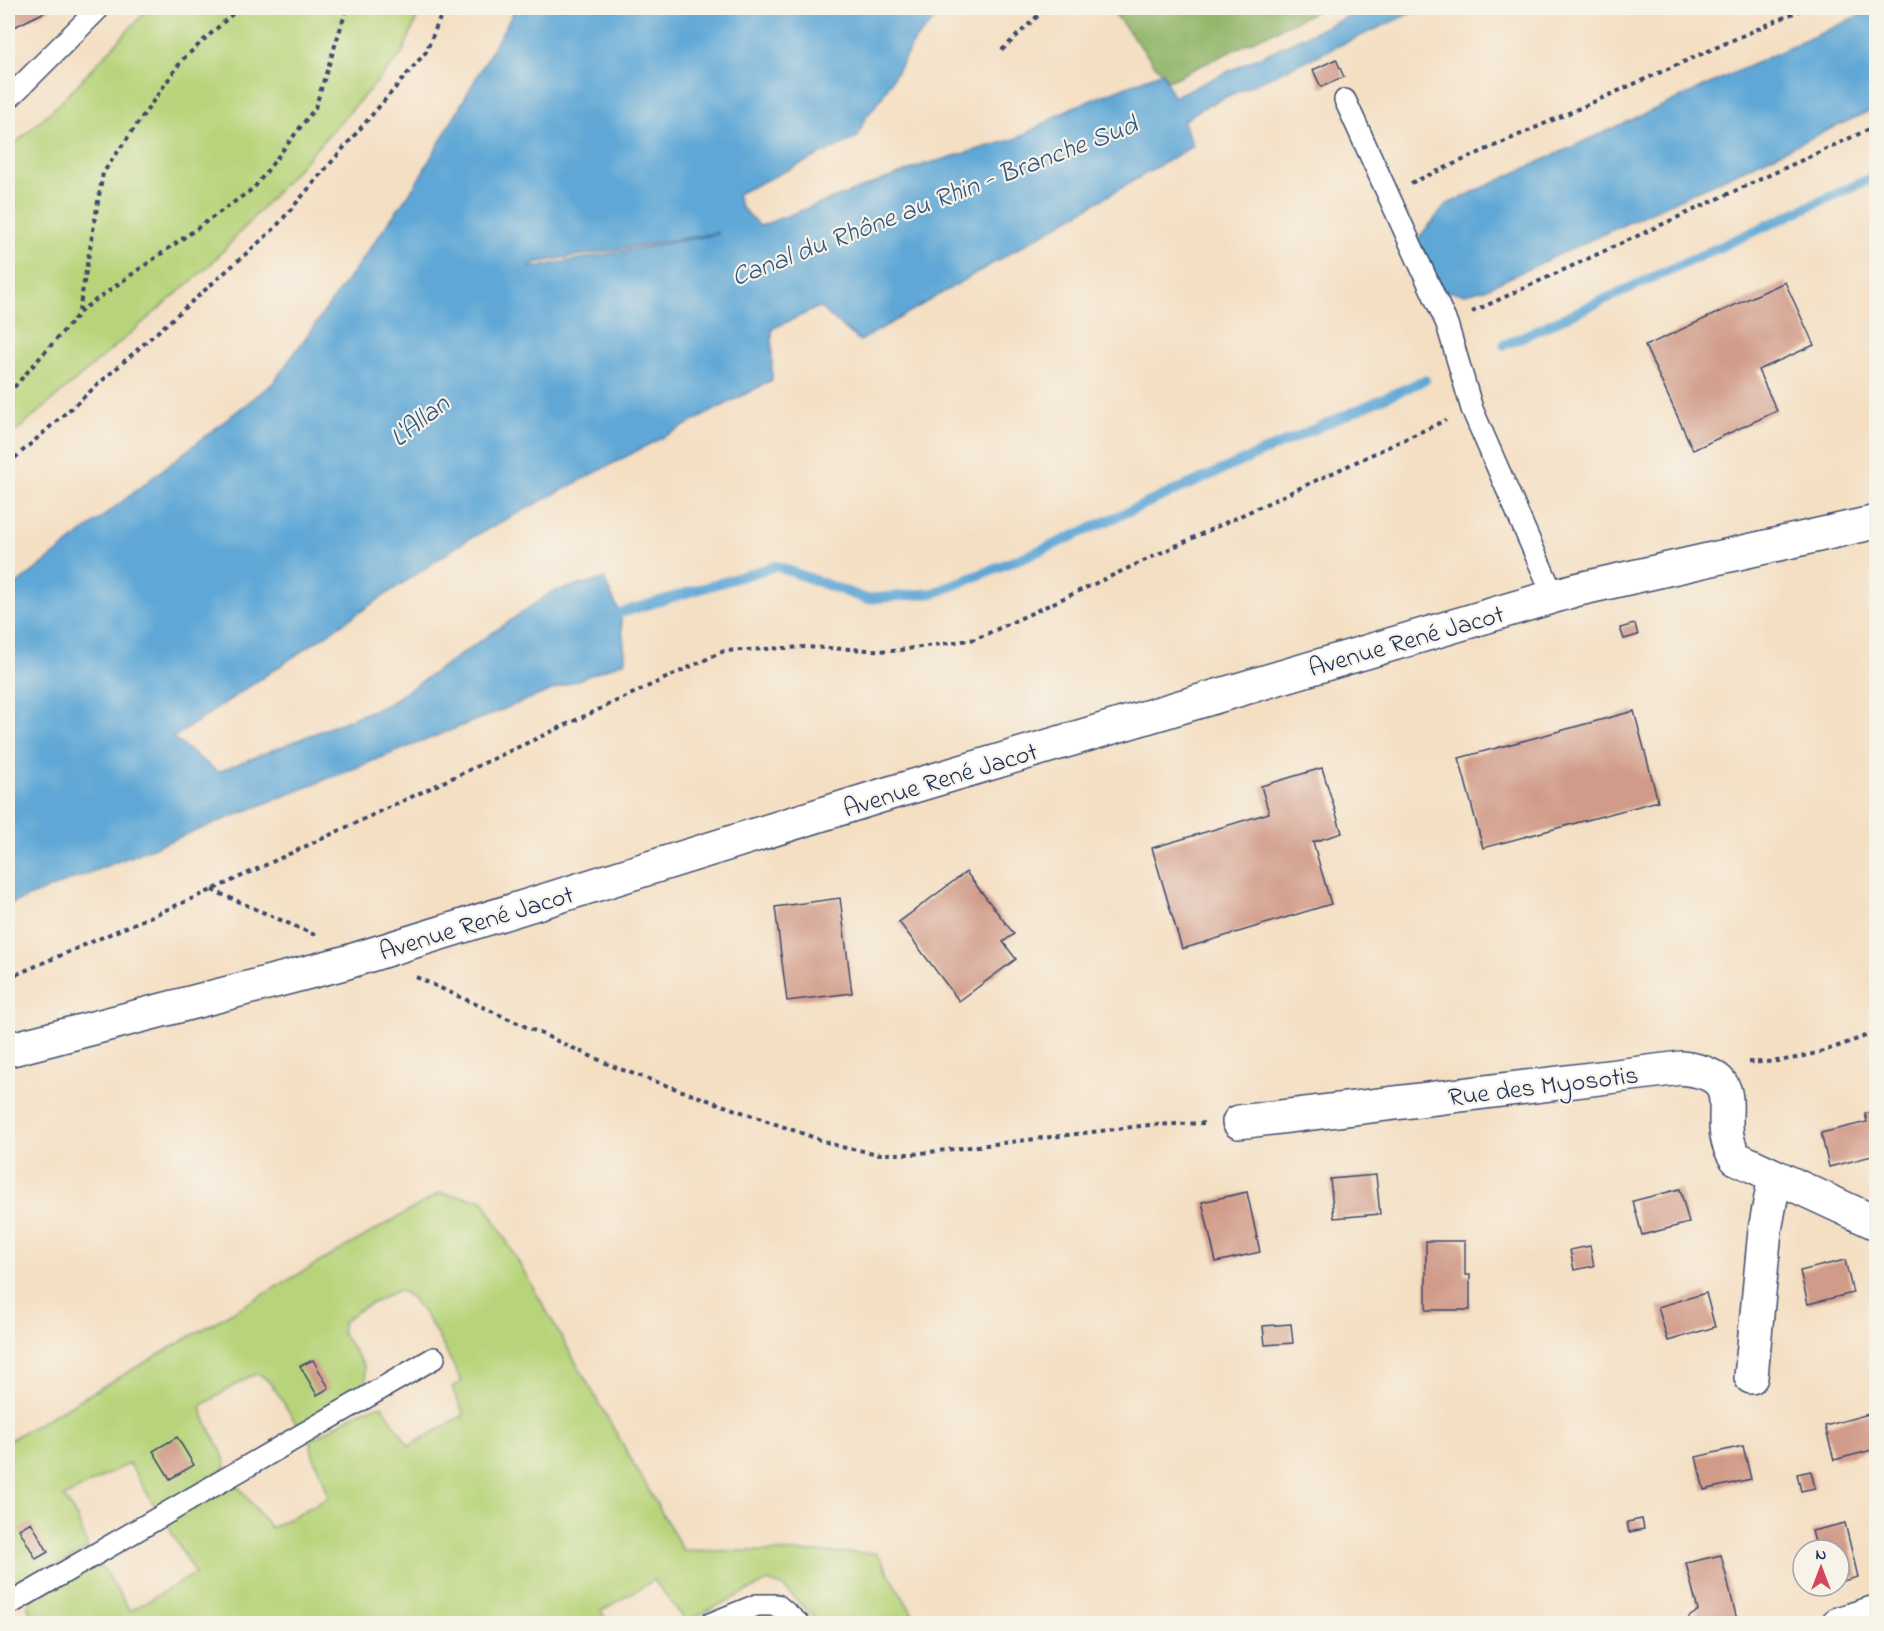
<svg xmlns="http://www.w3.org/2000/svg" width="1884" height="1631" font-family="'Indie Flower',sans-serif">
<style>
.green{fill:#b8d47a;stroke:#6a826c;stroke-width:1.5}
.forest{fill:#92b66a;stroke:#567264;stroke-width:1.5}
.water{fill:#5fa7d6;stroke:#3d6b9a;stroke-width:1.5;fill-rule:evenodd}
.lines{fill:none;stroke-linecap:round;stroke-linejoin:round}
.stream{stroke:#5fa7d6;stroke-width:10}
.building{fill:#d19b89}
.lane-casing{stroke:#3c496d;stroke-width:24}
.street-casing{stroke:#3c496d;stroke-width:36}
.secondary-casing{stroke:#3c496d;stroke-width:36}
.path{stroke:#3c496d;stroke-width:4;stroke-dasharray:4.5 4.5;stroke-linecap:butt}
.lane{stroke:#fff;stroke-width:21}
.street{stroke:#fff;stroke-width:33}
.secondary{stroke:#fff;stroke-width:33}
.labels{text-anchor:middle;stroke-width:4.5;stroke-linejoin:round;paint-order:stroke}
.street-label{font-size:26px;fill:#1b2f5e;stroke:#f7f3e8}
.water-label{font-size:27px;font-style:italic;fill:#2f5382;stroke:#f7f3e8}
</style>
<rect width="100%" height="100%" fill="#f7f3e8"/>
<filter id="ink" filterUnits="userSpaceOnUse"><feTurbulence type="fractalNoise" baseFrequency=".0167" numOctaves="2"/><feDisplacementMap in="SourceGraphic" scale="12" xChannelSelector="R" yChannelSelector="G"/><feConvolveMatrix kernelMatrix="1 2 1 2 8 2 1 2 1" color-interpolation-filters="sRGB"/></filter>
<filter id="wash" filterUnits="userSpaceOnUse"><feTurbulence type="fractalNoise" baseFrequency=".008" numOctaves="4" result="noise"/><feDisplacementMap in="SourceGraphic" scale="24" xChannelSelector="R" yChannelSelector="G"/><feGaussianBlur stdDeviation="1.35" result="paint"/><feColorMatrix in="noise" values="0 0 0 0 0 0 0 0 0 0 0 0 0 0 0 0 0 1.4 0 .05"/><feComposite in="paint" operator="in"/></filter>
<g filter="url(#wash)">
<rect width="100%" height="100%" fill="#f4dfc3"/>
<path class="green" d="M149 8H421L402 54 210 265 8 438V150L61 102Z
M440 1193 483 1200 683 1550 877 1553 918 1623H820L782 1586 768 1581 686 1621 654 1580 601 1611 608 1623H36L28 1608 29 1600 95 1566 104 1569 130 1611 195 1574 172 1534 169 1522 226 1488 238 1486 271 1528 328 1498C327 1477 309 1460 311 1440L361 1411 382 1405 409 1446 464 1415 452 1387 462 1382C449 1359 422 1296 398 1290L357 1311 343 1322 341 1331 364 1366 368 1389 299 1427C286 1411 277 1384 259 1374L250 1376 201 1406C205 1429 223 1444 226 1468L156 1508 129 1463 64 1497 78 1520 88 1548 17 1591 8 1578V1441Z"/>
<path class="forest" d="M1110 8H1323L1168 81Z"/>
<path class="water" d="M516 8H945L915 40 882 97 864 120 858 137 737 194 741 207 760 226 923 165 1018 138 1071 108 1163 72 1173 97 1366 8H1422L1204 107 1183 121 1193 146 860 341 819 307 772 329V380L467 540 173 738 218 772 388 704 552 592 604 579 620 613 626 661 8 905V591L273 383 414 187ZM717 233V234L530 268 534 263Z
M1876 8V108L1485 289 1465 294 1437 290 1417 240 1447 204Z"/>
<g class="lines">
<path class="stream" d="M1504 345 1876 176
M608 619 620 613 776 566 866 599 934 593 1046 548 1425 380"/>
</g>
<g id="blocks">
<path class="building" d="M8 8H53L8 30Z
M1336 59 1344 77 1321 87 1313 70Z
M1785 282 1814 345 1758 370 1777 411 1693 450 1645 346Z
M1635 624 1638 635 1624 639 1620 628Z
M1634 711 1658 801 1483 848 1459 758Z
M1322 768 1342 833 1313 842 1331 904 1182 949 1152 848 1269 813 1261 786Z
M966 872 1014 934 1003 942 1016 959 959 1001 899 922Z
M840 898 852 993 787 1001 775 907Z
M1876 1111V1155L1829 1167 1821 1133 1867 1122 1865 1114Z
M1376 1175 1380 1214 1334 1218 1330 1179Z
M1680 1189 1689 1223 1642 1235 1633 1201Z
M1247 1192 1260 1252 1216 1262 1202 1202Z
M1426 1241H1465V1275H1470V1310H1426Z
M1590 1246 1594 1266 1574 1270 1570 1250Z
M1845 1260 1853 1293 1808 1304 1800 1271Z
M1706 1293 1715 1327 1668 1341 1658 1307Z
M1291 1324 1293 1343 1265 1345 1263 1326Z
M313 1360 329 1388 317 1395 300 1366Z
M1876 1412V1449L1834 1460 1825 1426Z
M177 1437 194 1465 170 1479 153 1451Z
M1743 1446 1751 1479 1704 1490 1696 1457Z
M1811 1471 1815 1488 1801 1491 1797 1474Z
M1642 1519 1644 1529 1629 1532 1627 1522Z
M31 1522 48 1552 36 1559 19 1529Z
M1845 1523 1858 1577 1839 1582V1550H1817L1812 1531Z
M1721 1555 1738 1624H1688L1689 1617 1698 1611 1686 1563Z"/>
</g>
</g>
<g filter="url(#ink)">
<use href="#blocks" fill-opacity="0" stroke="#3c496d" stroke-width="1.5"/>
<g class="lines">
<defs>
<path id="lane" d="M8 99 99 8
M1345 100 1447 324 1472 409 1554 597
M8 1605 434 1358
M710 1624 757 1605H777L799 1624"/>
<path id="street" d="M1239 1122 1681 1068C1756 1076 1708 1118 1736 1158L1876 1223
M1751 1377 1765 1230 1775 1176
M1838 1624 1876 1612"/>
<path id="secondary" d="M8 1050 344 963 887 794 1575 590 1876 522"/>
</defs>
<use href="#lane" class="lane-casing"/>
<use href="#street" class="street-casing"/>
<use href="#secondary" class="secondary-casing"/>
<path class="path" d="M1002 50 1046 8
M1411 183 1805 8
M79 311 103 173 182 60 239 8
M1472 312 1876 126
M8 394 83 309 254 188 315 108 347 8
M8 464 274 229 426 52 444 8
M212 890 315 935
M416 977 617 1068 841 1147 880 1154H913L1149 1125 1207 1123
M8 978 212 890 724 651 805 647 892 651 976 639 1446 420
M1748 1062C1794 1064 1834 1048 1876 1032"/>
<use href="#lane" class="lane"/>
<use href="#street" class="street"/>
<use href="#secondary" class="secondary"/>
</g>
</g>
<g class="labels">
<g class="street-label">
<text transform="translate(1406 640) rotate(-16)" y="9">Avenue René Jacot</text>
<text transform="translate(940 779) rotate(-17)" y="9">Avenue René Jacot</text>
<text transform="translate(476 922) rotate(-17)" y="9">Avenue René Jacot</text>
<text transform="translate(1543 1085) rotate(-7)" y="9">Rue des Myosotis</text>
</g>
<g class="water-label">
<text transform="translate(934 200) rotate(-21)" y="9">Canal du Rhône au Rhin - Branche Sud</text>
<text transform="translate(419 420) rotate(-38)" y="9">L'Allan</text>
</g>
</g>
<rect width="1884" height="1631" fill="none" stroke="#f7f3e8" stroke-width="30"/>
<g transform="translate(1821 1568)"><circle r="28" fill="#f7f3e8" stroke="#9fa5b1" stroke-width="1.5"/>
<path d="M0-4.5L10 22L0 15L-10 22Z" fill="#d1495b"/>
<text y="-9" font-size="16" font-weight="bold" text-anchor="middle" fill="#1b2f5e">N</text>
</g>
</svg>
